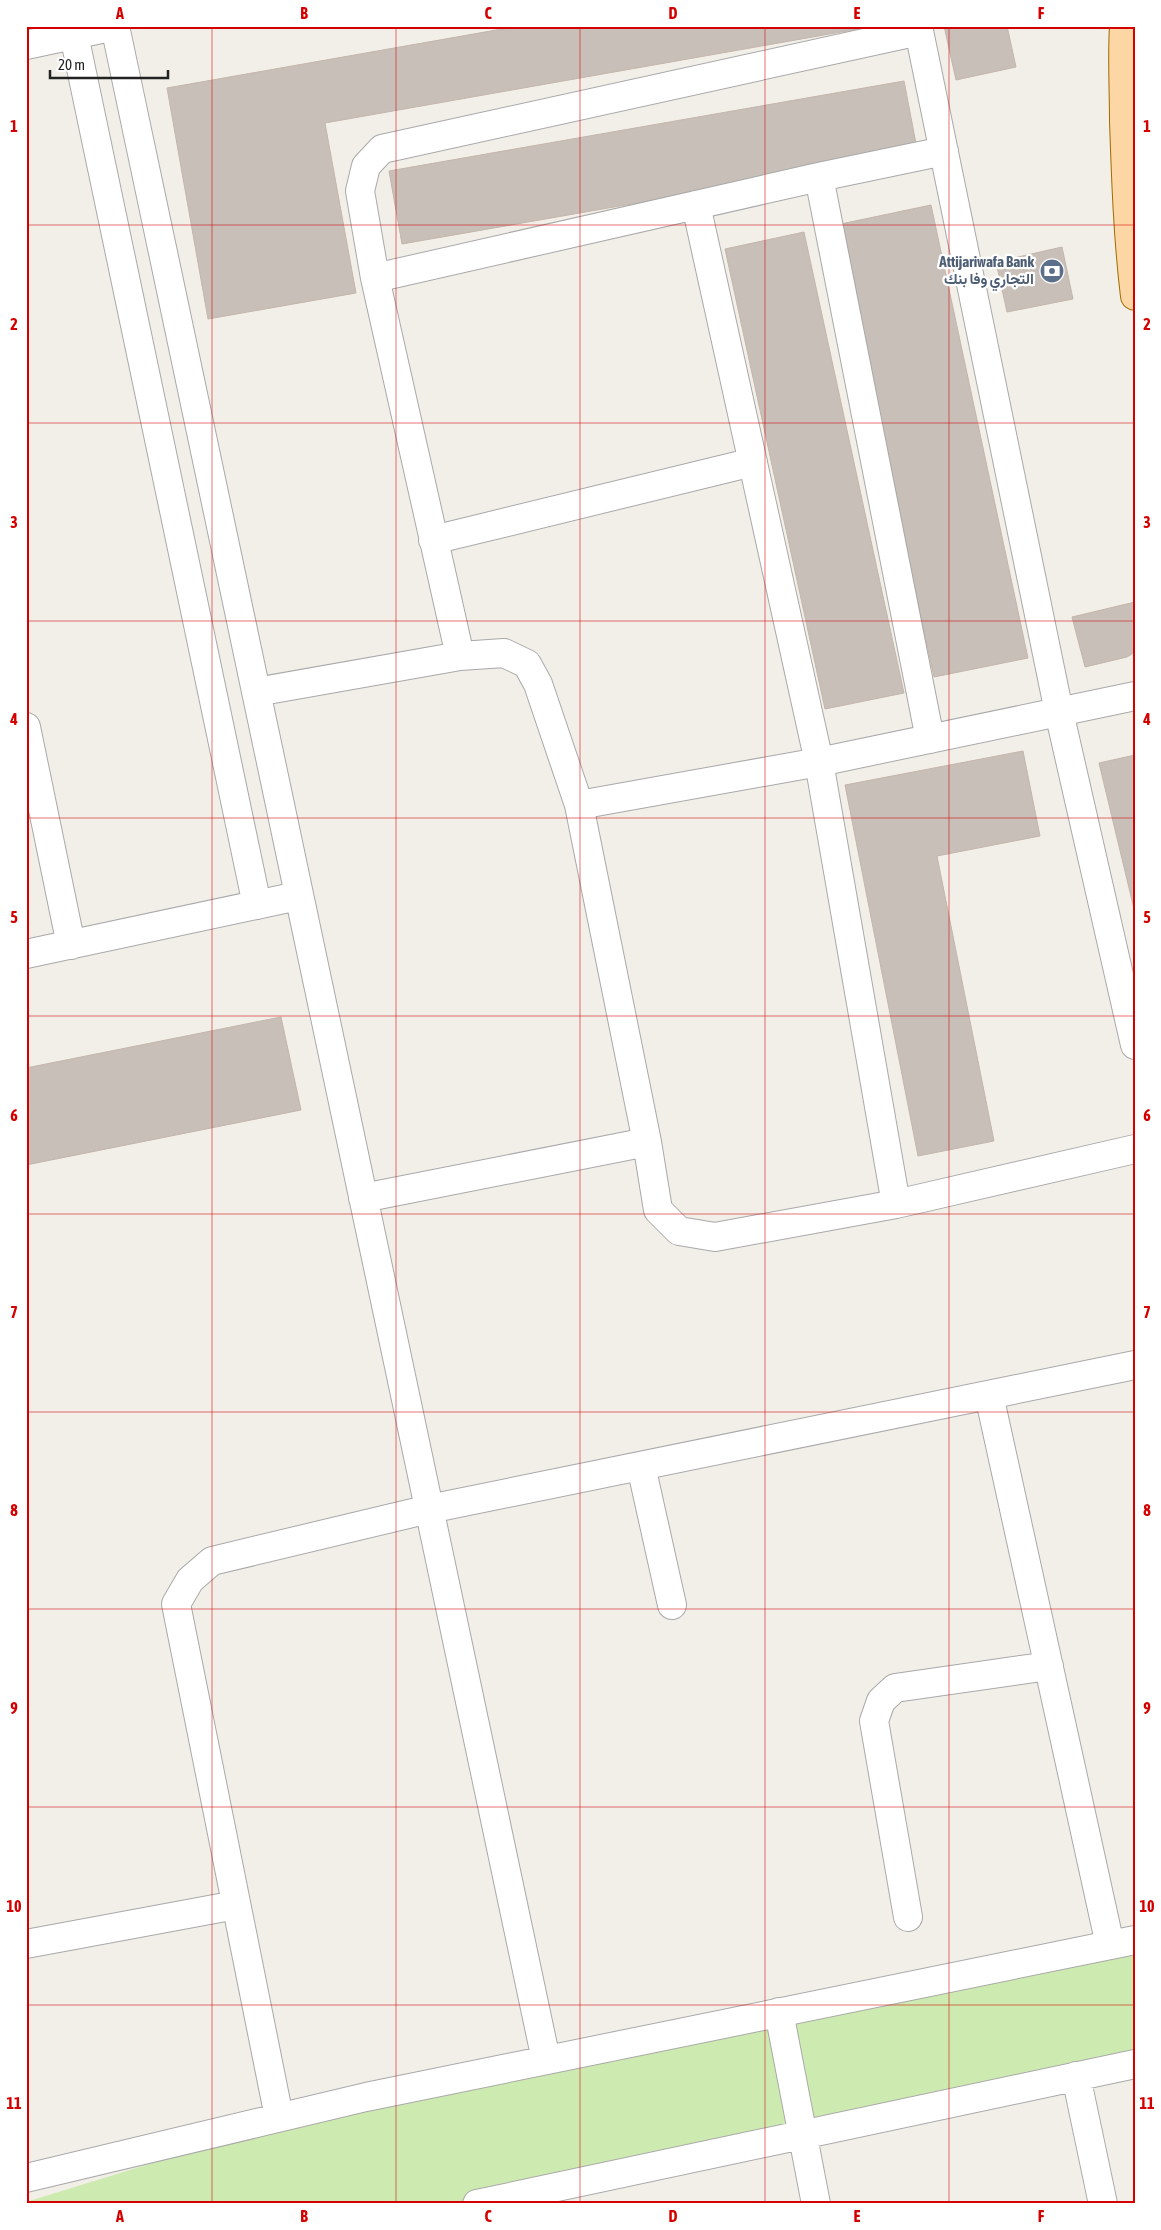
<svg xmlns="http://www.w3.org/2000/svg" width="1161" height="2230" font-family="'Asap Condensed',Vazirmatn,sans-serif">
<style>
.grass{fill:#cdebb0}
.building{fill:#c7bfb8;stroke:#c4b6ab}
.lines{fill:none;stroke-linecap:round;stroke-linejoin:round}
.minor-casing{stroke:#a9a9a9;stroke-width:30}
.major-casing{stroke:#a06b00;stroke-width:30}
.minor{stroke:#fff;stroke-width:28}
.major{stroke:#fcd6a4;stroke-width:28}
.grid{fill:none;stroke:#d40000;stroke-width:1;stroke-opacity:0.55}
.labels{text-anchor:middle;stroke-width:4.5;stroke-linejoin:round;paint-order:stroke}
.service-label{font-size:15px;font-weight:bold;fill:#4e5e75;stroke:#fff;text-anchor:end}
.neatline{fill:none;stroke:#d40000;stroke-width:2}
.grid-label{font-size:16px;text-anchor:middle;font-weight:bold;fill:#d40000}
</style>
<rect width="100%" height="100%" fill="#f2efe9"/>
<path class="grass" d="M1135 1940V2064L477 2204H26V2202L366 2097Z"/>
<path class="building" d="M519 26H875L325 123 356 293 208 319 167 88Z
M944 26H1007L1016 67 956 80Z
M904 81 918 154 402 244 389 171Z
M931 205 1028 658 934 677 836 225Z
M804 232 904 693 825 709 725 249Z
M1062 247 1073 299 1007 312 996 262Z
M1135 602V652L1127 657 1085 667 1072 617Z
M1023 751 1040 836 937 856 994 1141 918 1156 845 785Z
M1135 755V913L1099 763Z
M281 1017 301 1110 26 1165V1068Z"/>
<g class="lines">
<defs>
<path id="minor" d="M115 26 546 2060
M918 26 1059 712 1135 1045
M74 35 257 905
M26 45 115 26
M819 177 930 739
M696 205 819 762 896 1204
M375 278 819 177 944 151
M433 540 753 462
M460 656 375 278 360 191 366 166 382 149 919 31
M256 692 460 656 504 653 527 664 538 684 579 805 647 1142 658 1210 679 1231 715 1237 896 1204 1135 1149
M26 727 71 945
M579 805 819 762 1135 696
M26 954 298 896
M363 1198 647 1142
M989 1395 1110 1945
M641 1466 672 1605
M908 1917 874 1721 881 1701 895 1688 1049 1666
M26 1944 236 1905
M779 2012 816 2204
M1076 2076 1103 2204
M279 2117 176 1604 190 1580 212 1561 429 1509 1135 1365
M26 2178 366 2097 1135 1940
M477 2204 1135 2064"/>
<path id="major" d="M1124 26C1122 58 1124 89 1124 121 1126 180 1128 238 1135 296"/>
</defs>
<use href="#minor" class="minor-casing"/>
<use href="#major" class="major-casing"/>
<use href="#minor" class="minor"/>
<use href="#major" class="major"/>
</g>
<path class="grid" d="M212 26V2204M396 26V2204M580 26V2204M765 26V2204M949 26V2204M26 225H1135M26 423H1135M26 621H1135M26 818H1135M26 1016H1135M26 1214H1135M26 1412H1135M26 1609H1135M26 1807H1135M26 2005H1135"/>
<defs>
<symbol id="bank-disc" viewBox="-11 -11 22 22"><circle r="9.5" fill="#5c6f8a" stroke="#fff"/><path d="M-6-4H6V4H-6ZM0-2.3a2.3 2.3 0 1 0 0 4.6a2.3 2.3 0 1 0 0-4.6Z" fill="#fff"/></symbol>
</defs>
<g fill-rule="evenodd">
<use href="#bank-disc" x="1038" y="257" width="28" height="28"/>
</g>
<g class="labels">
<g class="service-label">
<text x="1034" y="267">Attijariwafa Bank<tspan x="1034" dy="17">التجاري وفا بنك</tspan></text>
</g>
</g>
<rect width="1161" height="2230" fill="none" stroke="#ffffff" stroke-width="55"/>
<path d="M50 70v8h118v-8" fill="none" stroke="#222222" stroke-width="2.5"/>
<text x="58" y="70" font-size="15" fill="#222222" stroke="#ffffff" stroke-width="4" paint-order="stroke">20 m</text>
<rect x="28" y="28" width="1106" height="2174" class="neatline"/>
<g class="grid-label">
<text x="120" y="19">A</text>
<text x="304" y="19">B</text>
<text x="488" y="19">C</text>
<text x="673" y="19">D</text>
<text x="857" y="19">E</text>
<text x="1041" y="19">F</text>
<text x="14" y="132">1</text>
<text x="1147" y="132">1</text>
<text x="14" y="330">2</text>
<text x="1147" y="330">2</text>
<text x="14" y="528">3</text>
<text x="1147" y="528">3</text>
<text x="14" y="725">4</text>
<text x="1147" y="725">4</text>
<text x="14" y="923">5</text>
<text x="1147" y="923">5</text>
<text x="14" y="1121">6</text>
<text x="1147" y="1121">6</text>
<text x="14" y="1318">7</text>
<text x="1147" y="1318">7</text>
<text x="14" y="1516">8</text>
<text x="1147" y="1516">8</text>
<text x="14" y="1714">9</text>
<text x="1147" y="1714">9</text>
<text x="14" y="1912">10</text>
<text x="1147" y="1912">10</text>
<text x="14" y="2109">11</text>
<text x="1147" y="2109">11</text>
<text x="120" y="2222">A</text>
<text x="304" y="2222">B</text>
<text x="488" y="2222">C</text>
<text x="673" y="2222">D</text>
<text x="857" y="2222">E</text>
<text x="1041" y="2222">F</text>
</g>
</svg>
